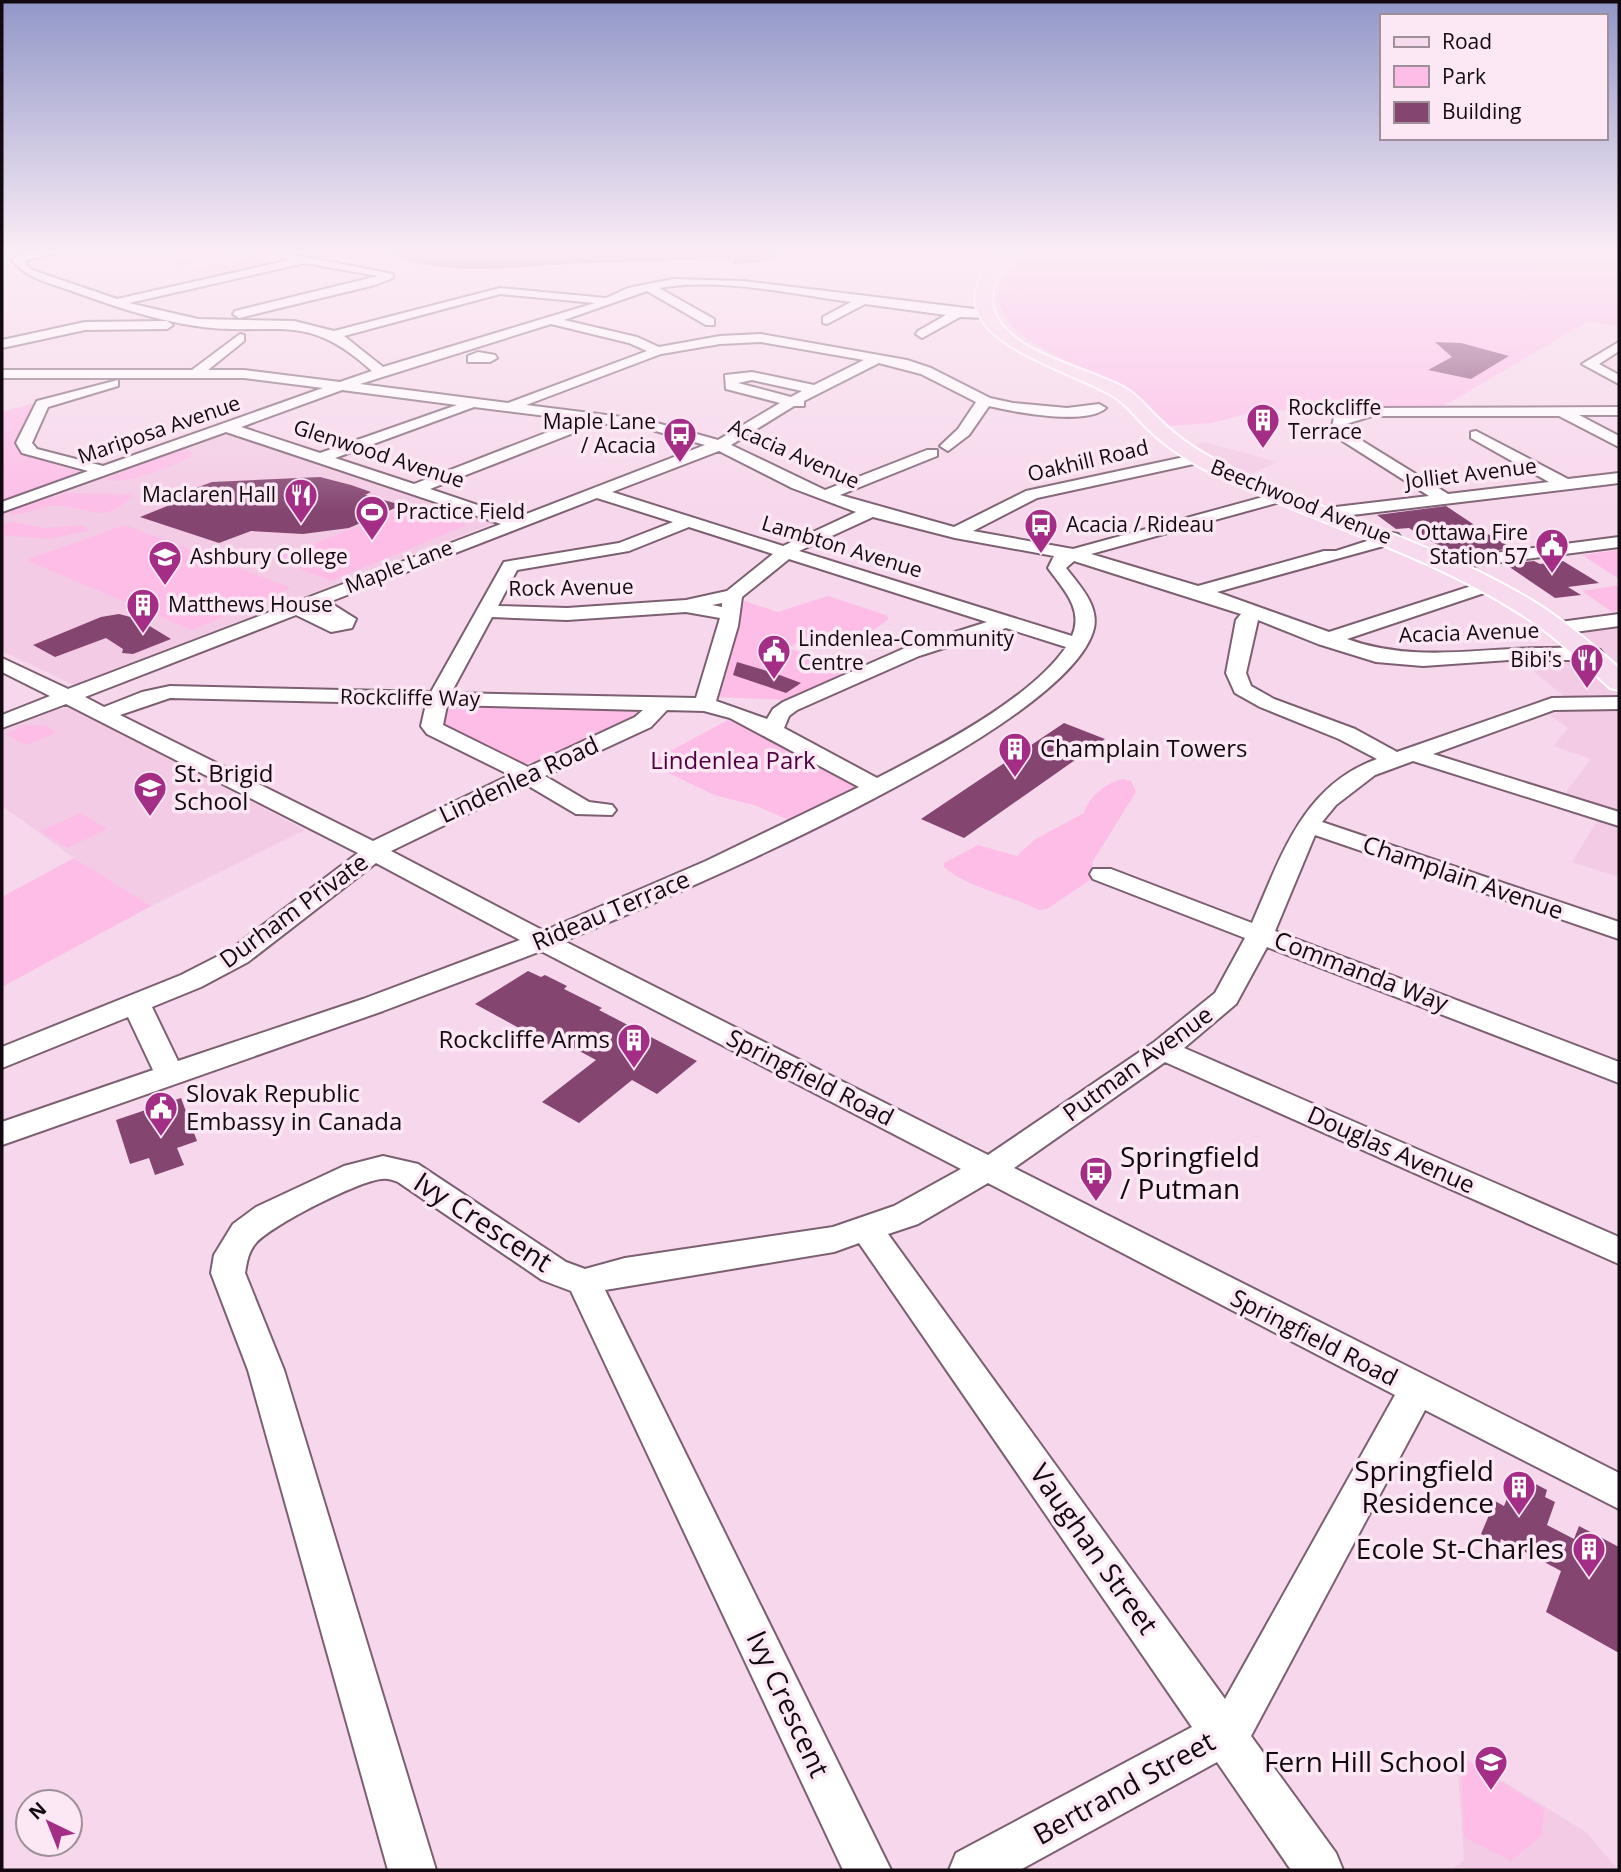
<svg xmlns="http://www.w3.org/2000/svg" width="1621" height="1872" font-family="'Open Sans',sans-serif">
<style>
.built{fill:#f3cbe4}
.green{fill:#fdbde7}
.water{fill:#ae6c99}
.building{fill:#844571}
.lines{fill:none;stroke-linecap:round;stroke-linejoin:round}
.minor-casing{stroke:#7c6072;stroke-width:4}
.major-casing{stroke:#fff;stroke-width:4}
.minor{fill:#fff;fill-rule:evenodd}
.major{fill:#f8daee;fill-rule:evenodd}
.labels{text-anchor:middle;stroke-width:7;stroke-linejoin:round;paint-order:stroke}
.far-poi-label{font-size:21px;fill:#130910;stroke:#fce8f4;text-anchor:start}
.far-street-label{font-size:21px;fill:#130910;stroke:#fce8f4}
.poi-label{font-size:24px;fill:#130910;stroke:#fce8f4;text-anchor:start}
.park-label{font-size:24px;fill:#530041;stroke:#fce8f4}
.street-label{font-size:24px;fill:#130910;stroke:#fce8f4}
.near-poi-label{font-size:28px;fill:#130910;stroke:#fce8f4;text-anchor:end}
.near-street-label{font-size:28px;fill:#130910;stroke:#fce8f4}
</style>
<rect width="100%" height="100%" fill="#f7d7eb"/>
<path class="built" d="M225 433 497 522 74 685 2 651V511Z
M1203 442 1238 451 1277 462 1248 475 1191 447Z
M1619 626V877L1572 862 1604 810 1562 797 1591 759 1554 746 1568 728 1550 715 1578 707 1505 649 1562 647 1582 631Z
M70 708 305 830 151 906 74 858 2 806V729L57 709Z
M1457 1753 1586 1832 1618 1870H1450L1464 1860Z"/>
<path class="green" d="M198 251H245L249 252 181 266 159 259Z
M1024 251H1619V326L1588 321 1442 407H1354L1253 412 1212 423 1169 426C1155 411 1142 398 1124 388 1073 360 945 327 1024 251Z
M259 255 282 262 215 276 192 269Z
M34 403 23 427 22 451 56 465 86 473 2 502V412Z
M185 449 193 453 189 458C170 466 123 487 105 479L170 452Z
M66 493 129 494 132 496C103 527 89 505 54 506 39 506 26 516 10 514L12 510Z
M410 506 467 525 331 581 274 559Z
M12 522 45 528 82 525 90 530 50 539 2 535V524Z
M125 525 291 588 192 630 26 560Z
M1619 550V579L1582 555Z
M1619 585V611L1612 612 1582 591Z
M828 596 886 615 889 619 875 629 837 644 809 635 788 648 849 670 787 700 717 697 744 601 778 612Z
M463 701 632 707 641 717 547 760 520 764 440 726 438 715 448 705Z
M728 720 765 733 773 741 854 783V790L791 821 754 805 714 795 648 763Z
M26 725H45L56 733 26 745 6 734Z
M1123 779 1131 781 1136 792 1093 861 1090 880 1047 909 1039 910C1009 894 971 890 944 867V863L978 845 1017 856 1034 840 1084 813C1089 796 1106 783 1123 779Z
M81 813 107 829 67 848 40 831Z
M74 858 151 906 2 987V897Z
M1461 1757 1544 1809 1542 1835 1511 1861 1464 1837Z"/>
<path class="water" d="M386 251H784C769 263 753 263 734 264L732 259C685 259 639 262 592 263 538 264 432 281 386 251Z"/>
<path class="building" d="M1435 342 1461 343 1509 356 1471 379 1428 370 1452 357Z
M320 477 351 485 371 492 365 495 402 505 349 528 303 534 251 531 219 543 140 517 187 498 177 495 212 482Z
M1446 506 1494 538 1513 548 1485 552 1479 548 1446 550 1409 528 1396 529 1377 515Z
M1534 561 1540 564 1563 561 1599 583 1568 587 1581 595 1555 598 1505 564Z
M119 614 138 619 171 639 133 654 122 653 123 649 106 638 55 657 33 645 101 617Z
M737 662 777 674 801 683 786 693 733 675Z
M1064 723 1105 739 964 838 921 819Z
M528 971 541 977 545 975 567 986 564 989 602 1008 599 1010 697 1061 657 1094 632 1080 579 1123 542 1102 596 1060 559 1040 552 1046 475 1004Z
M181 1098 197 1141 177 1148 184 1165 155 1175 149 1158 130 1164 116 1120Z
M1526 1479 1547 1490 1545 1497 1555 1502 1547 1525 1574 1539 1579 1526 1619 1547V1653L1546 1612 1561 1571 1501 1539 1500 1543 1481 1534 1495 1501 1504 1506 1514 1481 1523 1486Z"/>
<g class="lines">
<defs>
<path id="minor" d="M38 251H63L24 261 32 270 117 299 290 260 280 256 285 253 393 274V278L375 285 239 318 233 314 235 311 378 276 305 263 129 303 198 319 294 321 334 331 500 288 606 298 628 288 673 279 743 281 991 311V317L987 318 960 317 922 338 916 334 918 331 946 315 865 304 827 324 823 323V317L851 302C792 294 718 277 659 288L714 319V325H706L647 291 564 320 637 337 659 347 720 336 761 334 907 360 931 368 990 398 1013 403 1067 408 1099 404 1106 408C1086 426 1014 412 989 406L969 435 948 451 940 446 958 429 976 402 921 374 879 363 804 401V406H794L731 445 825 490 927 450H937V456L840 495 954 527 1026 491 1198 454 1203 456V462L1037 498 973 531 1073 549 1285 491 1291 493V499L1091 554 1198 586 1324 551H1336L1392 533 1398 534 1401 538 1398 542 1217 592 1329 632 1490 580 1496 581 1499 585 1496 589 1347 639C1414 663 1476 648 1546 648 1563 648 1583 646 1600 650L1603 654 1593 660H1509L1423 666 1376 662 1318 644 1258 620 1246 673 1251 686 1274 699 1355 729 1397 752 1552 698 1619 697V709L1554 710 1433 754 1619 812V826L1413 761 1375 775 1336 805 1322 822 1619 922V939L1315 835 1275 931 1619 1062V1083L1267 947 1236 1004 1184 1048 1619 1237V1264L1165 1062 1014 1168 1619 1473V1509L1425 1410 1251 1736 1336 1853 1343 1870H1291L1217 1762 1020 1870H949L956 1853 1192 1727 859 1243 834 1252 605 1290 891 1870H843L571 1291 542 1280 398 1182C393 1180 387 1178 382 1179 360 1180 270 1226 256 1243 248 1252 247 1262 245 1273L284 1370 436 1870H388L248 1370 211 1273 214 1255 233 1224 256 1207 344 1166 383 1156 418 1164 566 1262 585 1269 625 1258 833 1227 894 1206 961 1169 541 951 383 1011 2 1145V1122L153 1070 128 1017 2 1068V1047L181 975 230 950 358 853 66 704 2 728V715L50 696 2 672V658L68 689 501 524 226 432 2 512V502L88 471 22 453 16 443 37 401 118 380V386L48 407 32 443 37 449 103 466 323 388 244 378H2V370H192L240 334 244 335V341L208 370H244L340 382 372 371C303 308 276 338 196 326 154 320 113 306 72 291 50 283 27 279 12 260L22 254ZM500 294 595 303 383 367 344 336ZM551 324 629 343 647 351 508 403 360 384ZM761 342 864 360 814 385 752 372 725 375 726 389 780 403 718 440 646 420 526 405 661 354 720 344ZM752 380 802 391 791 397 738 383ZM342 390 457 405 320 453 241 427ZM474 407 579 420 414 484 335 458ZM599 423 645 428 705 445 516 518 430 489ZM719 451 792 488 856 512 783 546 612 492ZM597 498 673 522 619 543 504 562 431 692 170 686 142 692 104 707 85 697 296 615 331 632 352 628 356 619 329 602ZM873 517 955 538 1054 556 1048 568C1063 589 1084 609 1072 636L799 551ZM689 527 773 554 727 591 686 600 567 608 498 606 517 570 629 551ZM789 559 987 622 905 648 783 702 773 709 767 719 716 701 738 626 742 597ZM1074 561 1241 614 1236 620 1226 673 1235 693 1260 707 1339 739 1377 759C1302 786 1281 857 1252 923L1111 869H1093L1090 874 1093 879 1245 938 1215 993 1153 1043 988 1155 564 941C665 899 1071 729 1094 628 1099 605 1079 585 1066 568ZM722 603V607L712 605ZM686 612 720 618 696 698 451 693 492 617 567 620ZM1006 628 1066 647C1030 700 933 749 877 778L784 728 789 716 797 710 919 656ZM170 698 426 704 421 726 427 734 510 775 373 841 120 715ZM447 705 643 710 635 717 528 767 443 725ZM667 710 704 711 730 718 859 787 706 861 544 931 391 851 527 785 576 814 612 815 616 810 612 805 589 802 545 776 651 727ZM376 863 520 940 363 999 178 1061 152 1007 201 987 248 962ZM988 1183 1395 1395 1225 1699 888 1234 918 1224Z
M85 322 167 321 173 325 167 329 85 330 2 348V340Z
M1619 342V351L1599 364 1619 375V384L1582 364Z
M478 352 495 355 497 358 490 362H468V356Z
M1619 407V415H1579L1619 436V447L1559 416H1372L1346 424 1345 429 1351 434 1448 494 1549 482 1471 438V432L1476 431 1568 479 1619 473V483L1327 518 1319 513 1327 508 1429 496 1341 440 1331 430 1334 418 1371 408Z
M1619 537V547L1448 569 1439 564 1448 559Z
M1619 614V626L1560 634 1550 628 1560 622Z"/>
<path id="major" d="M1003 251H1018C1003 270 983 291 997 317 1016 355 1090 368 1125 388 1139 396 1148 409 1160 420 1176 436 1196 450 1216 460 1320 513 1436 541 1536 603 1566 622 1593 645 1619 668V690L1610 688C1581 661 1553 634 1519 613 1420 550 1304 520 1200 467 1181 456 1163 444 1148 429 1136 418 1127 404 1113 396 1066 367 913 333 1003 251Z"/>
</defs>
<use href="#minor" class="minor-casing"/>
<use href="#major" class="major-casing"/>
<use href="#minor" class="minor"/>
<use href="#major" class="major"/>
</g>
<linearGradient id="sky" x2="0" y2="1"><stop stop-color="#9197c8"/><stop offset="0.49" stop-color="#fbedf6"/><stop offset="1" stop-color="#fbedf6" stop-opacity="0"/></linearGradient>
<rect width="1621" height="513" fill="url(#sky)"/>
<defs>
<symbol id="building-pin" viewBox="-11 -11 22 30"><path d="M0 17L-7.5 6A9.5 9.5 0 1 1 7.5 6Z" fill="#a42d86" stroke="#fce8f4"/><path d="M-4-6H4V6H1V3H-1V6H-4ZM-2.5-4.3h1.7v1.8h-1.7ZM.8-4.3h1.7v1.8H.8ZM-2.5-1h1.7V.8h-1.7ZM.8-1h1.7V.8H.8Z" fill="#fff"/></symbol>
<symbol id="bus-pin" viewBox="-11 -11 22 30"><path d="M0 17L-7.5 6A9.5 9.5 0 1 1 7.5 6Z" fill="#a42d86" stroke="#fce8f4"/><path d="M-5-6H5V4H4V6H2V4H-2V6H-4V4H-5ZM-3.5-4V0h7V-4ZM-3.5 1.2v1.5H-2V1.2ZM2 1.2v1.5H3.5V1.2Z" fill="#fff"/></symbol>
<symbol id="restaurant-pin" viewBox="-11 -11 22 30"><path d="M0 17L-7.5 6A9.5 9.5 0 1 1 7.5 6Z" fill="#a42d86" stroke="#fce8f4"/><path d="M-5-6h1v4h1v-4h1v4h1v-4h1v5L-1.5 .5V6h-2V.5L-5-1ZM5-6V6H3V1.5H1.5Q1.5-4 5-6Z" fill="#fff"/></symbol>
<symbol id="stadium-pin" viewBox="-11 -11 22 30"><path d="M0 17L-7.5 6A9.5 9.5 0 1 1 7.5 6Z" fill="#a42d86" stroke="#fce8f4"/><path d="M0-5a6.5 5 0 1 0 0 10a6.5 5 0 1 0 0-10ZM-3.5-1.8h7v3.6h-7Z" fill="#fff"/></symbol>
<symbol id="civic-pin" viewBox="-11 -11 22 30"><path d="M0 17L-7.5 6A9.5 9.5 0 1 1 7.5 6Z" fill="#a42d86" stroke="#fce8f4"/><path d="M-.6-6.5H3V-4.5H.6V-3L4-1V1h2V6H-6V1h2V-1L-.6-3ZM-1.2 2.5V6h2.4V2.5Z" fill="#fff"/></symbol>
<symbol id="school-pin" viewBox="-11 -11 22 30"><path d="M0 17L-7.5 6A9.5 9.5 0 1 1 7.5 6Z" fill="#a42d86" stroke="#fce8f4"/><path d="M0-5L7-2L0 1L-7-2ZM-4 1L0 2.5L4 1V4Q0 6-4 4Z" fill="#fff"/></symbol>
</defs>
<g fill-rule="evenodd">
<use href="#building-pin" x="1244" y="401" width="38" height="52"/>
<use href="#bus-pin" x="661" y="415" width="38" height="52"/>
<use href="#restaurant-pin" x="282" y="476" width="38" height="52"/>
<use href="#stadium-pin" x="353" y="493" width="38" height="52"/>
<use href="#bus-pin" x="1022" y="506" width="38" height="52"/>
<use href="#civic-pin" x="1533" y="526" width="38" height="52"/>
<use href="#school-pin" x="146" y="538" width="38" height="52"/>
<use href="#building-pin" x="124" y="586" width="38" height="52"/>
<use href="#civic-pin" x="755" y="632" width="38" height="52"/>
<use href="#restaurant-pin" x="1568" y="641" width="38" height="52"/>
<use href="#building-pin" x="996" y="730" width="38" height="52"/>
<use href="#school-pin" x="131" y="769" width="38" height="52"/>
<use href="#building-pin" x="615" y="1021" width="38" height="52"/>
<use href="#civic-pin" x="142" y="1089" width="38" height="52"/>
<use href="#bus-pin" x="1077" y="1154" width="38" height="52"/>
<use href="#building-pin" x="1500" y="1468" width="38" height="52"/>
<use href="#building-pin" x="1570" y="1530" width="38" height="52"/>
<use href="#school-pin" x="1472" y="1743" width="38" height="52"/>
</g>
<g class="labels">
<g class="far-poi-label">
<text x="1288" y="415">Rockcliffe<tspan x="1288" dy="24">Terrace</tspan></text>
<text x="656" y="429" text-anchor="end">Maple Lane<tspan x="656" dy="24">/ Acacia</tspan></text>
<text x="276" y="502" text-anchor="end">Maclaren Hall</text>
<text x="396" y="519">Practice Field</text>
<text x="1066" y="532">Acacia / Rideau</text>
<text x="1528" y="540" text-anchor="end">Ottawa Fire<tspan x="1528" dy="24">Station 57</tspan></text>
<text x="190" y="564">Ashbury College</text>
<text x="168" y="612">Matthews House</text>
<text x="798" y="646">Lindenlea-Community<tspan x="798" dy="24">Centre</tspan></text>
<text x="1562" y="667" text-anchor="end">Bibi's</text>
</g>
<g class="far-street-label">
<text transform="translate(159 430) rotate(-19)" y="7">Mariposa Avenue</text>
<text transform="translate(379 454) rotate(18)" y="7">Glenwood Avenue</text>
<text transform="translate(794 454) rotate(24)" y="7">Acacia Avenue</text>
<text transform="translate(1088 461) rotate(-13)" y="7">Oakhill Road</text>
<text transform="translate(1471 474) rotate(-7)" y="7">Jolliet Avenue</text>
<text transform="translate(1301 502) rotate(22)" y="7">Beechwood Avenue</text>
<text transform="translate(842 547) rotate(17)" y="7">Lambton Avenue</text>
<text transform="translate(399 567) rotate(-21)" y="7">Maple Lane</text>
<text transform="translate(571 588) rotate(-1)" y="7">Rock Avenue</text>
<text transform="translate(1469 633) rotate(-2)" y="7">Acacia Avenue</text>
<text transform="translate(410 698) rotate(1)" y="7">Rockcliffe Way</text>
</g>
<g class="poi-label">
<text x="1040" y="757">Champlain Towers</text>
<text x="174" y="782">St. Brigid<tspan x="174" dy="28">School</tspan></text>
<text x="610" y="1048" text-anchor="end">Rockcliffe Arms</text>
<text x="186" y="1102">Slovak Republic<tspan x="186" dy="28">Embassy in Canada</tspan></text>
</g>
<g class="park-label">
<text x="733" y="769">Lindenlea Park</text>
</g>
<g class="street-label">
<text transform="translate(519 780) rotate(-25)" y="8">Lindenlea Road</text>
<text transform="translate(1463 878) rotate(19)" y="8">Champlain Avenue</text>
<text transform="translate(294 911) rotate(-36)" y="8">Durham Private</text>
<text transform="translate(611 911) rotate(-23)" y="8">Rideau Terrace</text>
<text transform="translate(1361 972) rotate(21)" y="8">Commanda Way</text>
<text transform="translate(1138 1064) rotate(-36)" y="8">Putman Avenue</text>
<text transform="translate(810 1078) rotate(27)" y="8">Springfield Road</text>
<text transform="translate(1391 1150) rotate(24)" y="8">Douglas Avenue</text>
<text transform="translate(1314 1338) rotate(27)" y="8">Springfield Road</text>
</g>
<g class="near-poi-label">
<text x="1120" y="1167" text-anchor="start">Springfield<tspan x="1120" dy="32">/ Putman</tspan></text>
<text x="1494" y="1481">Springfield<tspan x="1494" dy="32">Residence</tspan></text>
<text x="1564" y="1559">Ecole St-Charles</text>
<text x="1466" y="1772">Fern Hill School</text>
</g>
<g class="near-street-label">
<text transform="translate(483 1222) rotate(33)" y="10">Ivy Crescent</text>
<text transform="translate(1094 1549) rotate(55)" y="10">Vaughan Street</text>
<text transform="translate(788 1704) rotate(65)" y="10">Ivy Crescent</text>
<text transform="translate(1124 1788) rotate(-29)" y="10">Bertrand Street</text>
</g>
</g>
<rect width="1621" height="1872" fill="none" stroke="#130910" stroke-width="7"/>
<rect x="1380" y="14" width="228" height="126" fill="#fce8f4" stroke="#9f8f99" stroke-width="2"/>
<rect x="1394" y="37" width="35" height="10" fill="#f8daee" stroke="#9f8f99" stroke-width="2"/>
<text x="1442" y="49" font-size="21" fill="#130910">Road</text>
<rect x="1394" y="66" width="35" height="21" fill="#fdbde7" stroke="#9f8f99" stroke-width="2"/>
<text x="1442" y="84" font-size="21" fill="#130910">Park</text>
<rect x="1394" y="102" width="35" height="21" fill="#844571" stroke="#9f8f99" stroke-width="2"/>
<text x="1442" y="119" font-size="21" fill="#130910">Building</text>
<g transform="translate(49 1823) rotate(317)"><circle r="33" fill="#fce8f4" stroke="#9f8f99" stroke-width="2"/>
<path d="M0-5L12 26L0 18L-12 26Z" fill="#a42d86"/>
<text y="-10" font-size="19" font-weight="bold" text-anchor="middle" fill="#130910">N</text>
</g>
</svg>
